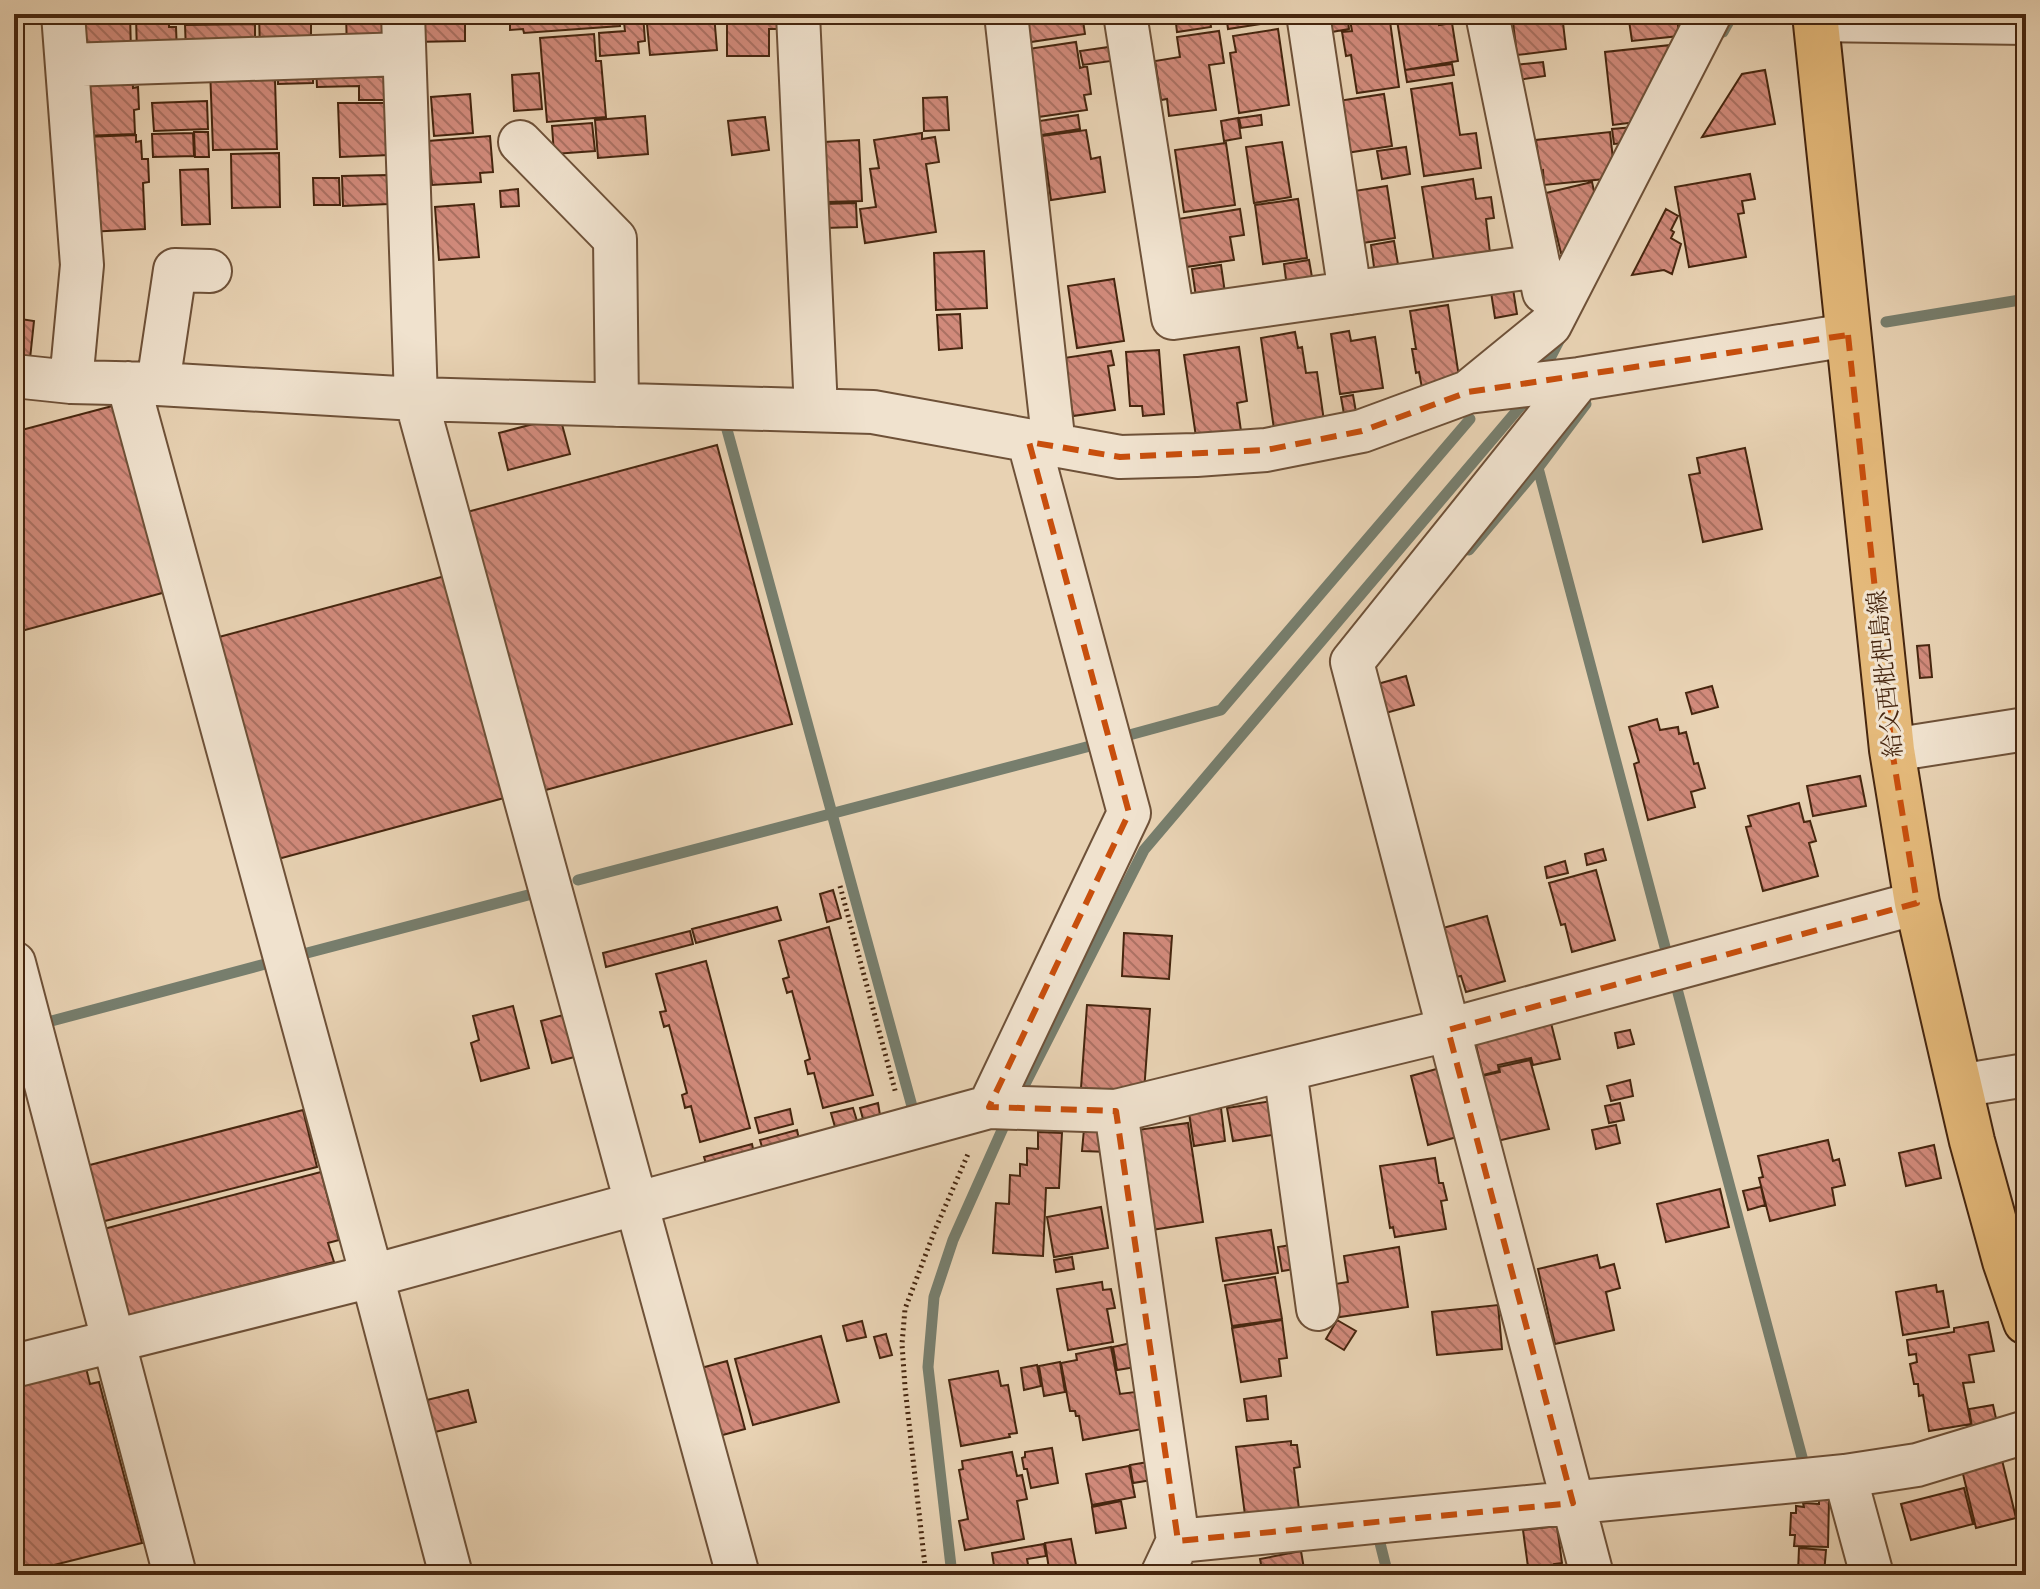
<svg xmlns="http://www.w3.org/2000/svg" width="2040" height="1589" font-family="'IM FELL English','Noto Serif JP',serif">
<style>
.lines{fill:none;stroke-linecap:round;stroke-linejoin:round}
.stream{stroke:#777e6d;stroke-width:11}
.building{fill:url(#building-back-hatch);stroke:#46260f;stroke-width:2}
.minor-casing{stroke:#6e5138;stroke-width:46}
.major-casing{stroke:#46260f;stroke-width:48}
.path{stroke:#46260f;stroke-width:5;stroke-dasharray:2 4;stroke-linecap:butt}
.minor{stroke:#f0e2ce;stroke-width:42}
.major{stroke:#e4b97a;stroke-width:44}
.marked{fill:none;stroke:#c84f0d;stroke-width:6;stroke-dasharray:16 10;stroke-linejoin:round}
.labels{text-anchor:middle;stroke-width:6;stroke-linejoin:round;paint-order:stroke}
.street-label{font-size:24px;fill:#46260f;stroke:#f0e2ce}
</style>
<defs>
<pattern id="building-back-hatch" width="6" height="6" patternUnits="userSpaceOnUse" patternTransform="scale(2)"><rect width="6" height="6" fill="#d18a7b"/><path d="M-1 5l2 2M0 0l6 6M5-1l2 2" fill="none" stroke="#ab7163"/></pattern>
</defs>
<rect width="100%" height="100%" fill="#e8d2b3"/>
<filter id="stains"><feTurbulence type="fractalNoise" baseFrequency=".0025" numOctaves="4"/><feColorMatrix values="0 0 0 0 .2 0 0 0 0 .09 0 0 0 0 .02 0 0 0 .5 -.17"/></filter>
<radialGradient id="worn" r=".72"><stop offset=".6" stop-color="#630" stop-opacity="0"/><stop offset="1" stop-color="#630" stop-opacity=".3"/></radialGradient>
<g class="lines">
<path class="stream" d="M1723 32 1733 14
M1886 322 2026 299
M1545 368 1561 337
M726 426 913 1110
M1538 468 1665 947
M1469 550 1538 468 1586 404
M1122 737 1221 710 1470 419
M578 880 1094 745
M307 953 532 894
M1677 989 1803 1461
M44 1023 269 963
M1022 1090 1144 850 1525 401
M1379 1539 1388 1575
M952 1575 928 1367 934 1297 953 1240 1007 1119"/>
</g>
<path class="building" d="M76 14H130L131 52 77 53Z
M172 14H256V21L173 23Z
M259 14H311V36L260 51Z
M346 14H388L389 50H347Z
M421 14H465V41L412 42Z
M522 14H619L620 26 524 33 523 29 510 30V20L522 19Z
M623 14H643L645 41 638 42 639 53 600 56 599 33 625 31Z
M646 14H714L717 50 650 55Z
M727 14H779V29H769V56H727Z
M1020 14H1082L1085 34 1024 43Z
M1148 14H1209L1211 27 1177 32 1175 15 1149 19Z
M1226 14H1272L1273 22 1228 29Z
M1322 14H1347L1349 29 1326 33Z
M1349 14H1389L1399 87 1357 93 1351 55 1346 56 1342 32 1352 31Z
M1396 14H1438L1439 25 1452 23 1458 61 1405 70Z
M1512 14H1562L1566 49 1517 55Z
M1628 14H1677L1679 36 1632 41Z
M169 16V27H176L177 52 137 53 136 17Z
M255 24V49L186 51 185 25Z
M1278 29 1289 105 1239 113 1230 53 1236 52 1233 36Z
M1219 31 1224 63 1209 65 1216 110 1169 116 1167 99 1161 100 1155 61 1180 57 1177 37Z
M594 34 596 61H601L606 117 547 122 540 38Z
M1076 42 1080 68 1087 66 1091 94 1084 95 1087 110 1038 117 1028 49Z
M1671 45 1644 121 1613 125 1605 52Z
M1109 47 1111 61 1083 65 1080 51Z
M1543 62 1545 76 1517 80 1515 65Z
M386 63 387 100H359V86L317 87 316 65Z
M313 64V83L278 84V65Z
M1452 64 1454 75 1407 82 1405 70Z
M210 68 275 79 277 149 213 150Z
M1765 70 1775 124 1702 137 1742 74Z
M132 72 133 88 138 87 139 109 134 110 135 134 83 136 80 73Z
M539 73 542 109 514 111 512 75Z
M1452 83 1460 135 1476 133 1481 168 1424 176 1411 89Z
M470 94 473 133 434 136 431 97Z
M1384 94 1392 146 1346 153 1338 101Z
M947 97 949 130 924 131 923 98Z
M207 101 208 129 154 131 152 103Z
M338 103H389L390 155 340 157Z
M1078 115 1080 129 1035 136 1033 122Z
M1261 115 1262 125 1241 128 1239 118Z
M645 116 648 154 598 158 595 120Z
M765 117 769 150 732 155 728 121Z
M1238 118 1241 138 1224 141 1221 121Z
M592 123 595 151 554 154 552 126Z
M1634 127 1636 142 1614 144 1612 129Z
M1086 130 1091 159 1100 157 1105 192 1051 200 1042 136Z
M194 132H208L209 157H195Z
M1610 132 1615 178 1544 185 1543 170 1540 171 1536 140Z
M193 133 194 156 153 157 152 134Z
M922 133V139L935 137 939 162 926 164 936 232 865 243 860 209 876 207 870 169 879 168 874 140Z
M136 135V142L141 141 142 159H148L149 182 143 183 145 229 88 232 84 137Z
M490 136 493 172 480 173 481 182 432 185 428 141Z
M859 140 862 201 826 202 824 142Z
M1282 142 1291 197 1254 203 1246 147Z
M1226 143 1235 205 1184 212 1175 150Z
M1406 147 1410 174 1382 179 1377 151Z
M279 153 280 207 232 208 231 154Z
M208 169 210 224 182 225 180 170Z
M1750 174 1755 199 1742 201 1744 213 1738 214 1746 257 1689 267 1675 187Z
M388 175 389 204 343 206 342 176Z
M313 178H339L340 205H314Z
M1473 179 1476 199 1491 197 1494 218 1486 219 1490 253 1434 262 1422 187Z
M1592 182 1599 214 1582 248 1561 253 1546 193Z
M1387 186 1395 238 1356 244 1348 192Z
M518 189 519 206 501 207 500 191Z
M1298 199 1307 258 1263 264 1255 205Z
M856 203 857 227 825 228 824 204Z
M474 204 479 257 439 260 435 207Z
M1240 209 1244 235 1230 237 1234 260 1186 267 1178 219Z
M1666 209 1678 216 1671 230 1674 232 1671 238 1681 244 1672 274 1664 270 1632 275Z
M1394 241 1399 270 1375 274 1371 245Z
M984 251 987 308 936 310 934 253Z
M1309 260 1313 283 1287 287 1284 264Z
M1221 265 1225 293 1196 297 1192 269Z
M1114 279 1124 341 1077 348 1068 286Z
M1513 289 1517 314 1495 318 1491 292Z
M1448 305 1459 377 1422 388 1419 372 1416 373 1412 349H1416L1410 311Z
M960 314 962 348 939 350 937 315Z
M14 318 34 321 30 359 14 357Z
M1349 331 1351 341 1375 337 1383 388 1340 394 1331 334Z
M1295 332 1298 348 1302 347 1306 373 1317 372 1324 421 1274 429 1261 338Z
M1239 347 1247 401 1237 403 1241 431 1196 437 1184 355Z
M1159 350 1164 414 1143 416 1142 406H1130L1126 352Z
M1111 351 1114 365 1108 366 1115 410 1073 416 1064 358Z
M1353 395 1356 412 1344 414 1341 397Z
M116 405 166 592 14 633V432Z
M560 417 570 454 508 470 499 433Z
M717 445 792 724 542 791 467 512Z
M1745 448 1762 529 1703 542 1689 475 1700 473 1697 458Z
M445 576 504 798 278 859 219 637Z
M1929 645 1932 677 1920 678 1917 646Z
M1406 676 1414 705 1382 714 1374 685Z
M1712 686 1718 707 1692 714 1686 693Z
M1657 719 1660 730 1678 727 1679 734 1686 732 1694 764 1698 763 1705 788 1691 792 1695 807 1648 820 1634 764 1639 762 1629 727Z
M1860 776 1866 806 1813 816 1807 786Z
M1799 803 1804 822 1810 821 1816 841 1809 843 1818 876 1763 891 1746 827 1751 826 1748 816Z
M1603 849 1606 860 1587 865 1585 854Z
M1565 861 1568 873 1547 878 1545 867Z
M1596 870 1615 940 1572 952 1565 924 1561 925 1549 883Z
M833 890 841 918 827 922 820 894Z
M777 907 781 920 696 943 692 929Z
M1487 916 1505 981 1466 992 1461 976 1456 977 1443 928Z
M829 927 873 1095 823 1108 814 1073 808 1074 805 1061 810 1059 792 991 787 993 783 979 789 977 779 941Z
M690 931 693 944 606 967 603 953Z
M1124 933 1172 936 1169 979 1122 976Z
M706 961 750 1128 700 1142 691 1106 685 1108 682 1095 687 1093 669 1025 664 1027 660 1012 666 1011 656 974Z
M1087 1005 1150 1009 1144 1092 1081 1088Z
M513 1006 529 1068 481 1081 471 1043 479 1040 473 1016Z
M567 1014 578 1056 552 1063 541 1021Z
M1551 1023 1560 1059 1533 1065 1531 1058 1498 1065 1499 1071 1483 1075 1475 1041Z
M1630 1030 1634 1044 1618 1048 1615 1033Z
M1530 1060 1549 1129 1497 1141 1482 1076 1500 1072 1499 1067Z
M1440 1068 1457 1137 1428 1145 1411 1076Z
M1630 1080 1633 1096 1611 1101 1607 1086Z
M1279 1100 1285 1133 1233 1141 1227 1108Z
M878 1103 880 1115 863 1119 860 1108Z
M1620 1103 1624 1120 1609 1123 1605 1106Z
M853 1108 857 1121 835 1127 831 1113Z
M1221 1108 1225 1141 1194 1146 1189 1113Z
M790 1109 793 1124 759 1133 755 1118Z
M303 1110 317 1167 97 1223 82 1167Z
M1188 1123 1203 1222 1145 1231 1130 1131Z
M1616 1125 1620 1143 1596 1149 1592 1130Z
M1084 1129 1110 1130 1109 1152 1082 1151Z
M797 1130 800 1144 764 1154 760 1140Z
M1038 1132 1062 1133 1059 1188H1046L1043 1256 993 1253 996 1203 1009 1204 1010 1175 1020 1176V1164L1027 1165V1148L1038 1149Z
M1828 1140 1833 1161 1839 1159 1845 1185 1832 1188 1835 1205 1770 1221 1759 1178 1763 1177 1758 1156Z
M752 1144 755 1158 708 1170 704 1157Z
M1934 1145 1941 1178 1906 1186 1899 1153Z
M1435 1158 1439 1183H1443L1447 1200 1441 1201 1446 1229 1395 1237 1393 1227 1390 1228 1380 1166Z
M321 1172 339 1240 328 1243 334 1262 126 1316 100 1230Z
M1761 1187 1765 1205 1748 1210 1743 1191Z
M1720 1189 1729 1227 1666 1242 1657 1204Z
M1101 1207 1108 1248 1054 1257 1047 1217Z
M1271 1230 1278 1273 1223 1281 1216 1238Z
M1297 1244 1301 1268 1282 1271 1278 1247Z
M1399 1247 1408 1307 1333 1318 1329 1285 1348 1282 1344 1256Z
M1597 1255 1600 1268 1614 1264 1620 1288 1606 1292 1614 1330 1555 1344 1538 1269Z
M1072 1257 1074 1269 1056 1272 1054 1260Z
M1275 1277 1282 1319 1232 1326 1225 1285Z
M1102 1282 1103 1290 1111 1289 1115 1308 1107 1309 1113 1342 1068 1350 1057 1289Z
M1936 1285 1937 1292 1943 1291 1949 1327 1903 1335 1896 1292Z
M1498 1305 1502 1349 1437 1355 1432 1312Z
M1282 1320 1287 1358 1279 1359 1281 1376 1241 1382 1232 1328Z
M1337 1320 1356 1331 1344 1350 1326 1339Z
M862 1321 866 1337 847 1341 843 1326Z
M1988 1322 1994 1351 1969 1355 1974 1382 1963 1383 1971 1424 1929 1431 1923 1395 1919 1396 1918 1384H1914L1910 1364 1917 1362 1916 1354 1909 1355 1907 1340 1954 1332V1328Z
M886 1334 892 1355 880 1358 874 1337Z
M821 1336 839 1402 753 1425 735 1359Z
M1131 1343 1136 1367 1117 1370 1113 1347Z
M1111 1347 1120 1394 1135 1392 1142 1429 1083 1440 1079 1416H1076L1075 1411H1070L1061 1363 1077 1360 1076 1354Z
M727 1361 745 1429 719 1436 701 1368Z
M1060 1362 1065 1392 1044 1396 1039 1366Z
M1037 1365 1041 1386 1024 1390 1021 1368Z
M86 1368 90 1384 99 1382 142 1543 14 1575V1387Z
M998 1371 1001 1386 1008 1385 1017 1433 1009 1434 1010 1437 961 1446 949 1380Z
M468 1390 476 1422 435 1432 427 1400Z
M1266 1396 1268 1419 1247 1421 1244 1399Z
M1993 1405 1997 1423 1972 1427 1969 1409Z
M1291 1441V1445H1297L1300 1467 1294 1468 1299 1509 1245 1515 1236 1447Z
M1052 1448 1058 1483 1031 1488 1027 1469H1024L1022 1458 1025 1457V1452Z
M1012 1452 1017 1476 1022 1475 1027 1499 1017 1501 1024 1539 965 1550 959 1521 968 1519 959 1470 963 1469 962 1461Z
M2002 1460 2016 1518 1976 1528 1962 1470Z
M1154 1461 1158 1479 1133 1483 1130 1465Z
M1129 1466 1135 1497 1092 1505 1086 1474Z
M1964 1488 1973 1524 1911 1540 1901 1504Z
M1819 1500H1829L1828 1547 1794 1546 1795 1535H1790L1791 1513H1796V1506L1804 1507 1803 1503 1819 1504Z
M1121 1501 1126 1528 1096 1533 1092 1507Z
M1557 1526 1562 1563 1554 1564 1555 1572 1535 1574 1534 1567H1528L1523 1530Z
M1071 1539 1076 1565 1049 1569 1045 1543Z
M1044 1544 1046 1556 1027 1559 1030 1575H980L995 1572 992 1553Z
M1799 1548 1826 1550 1824 1574 1798 1572Z
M1301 1551 1305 1575H1263L1260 1559Z"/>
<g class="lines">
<defs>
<path id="minor" d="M63 14 82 265 71 382
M403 14 416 399 738 1575
M798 14 816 410
M1006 14 1054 446
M1125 14 1173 318 1539 266
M1308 14 1350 293
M1487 14 1544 292
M1815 20 2026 23
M67 65 404 54
M520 142 615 239 617 405
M14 376 71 382 158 384 416 399 873 412 1120 457 1196 455 1266 450 1362 431 1468 392 1579 379 1848 335
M1579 379 1352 662 1592 1575
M128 383 372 1276 451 1575
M158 384 175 270 210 271
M1468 392 1550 325 1710 14
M1892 750 2026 729
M14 963 175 1575
M1285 1070 1318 1309
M1959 1086 2026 1075
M989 1107 1129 813 1029 442
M1116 1111 1178 1541 1162 1575
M14 1366 372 1276 989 1107 1116 1111 1448 1030 1917 903
M1845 1476 1872 1575
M1178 1541 1845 1476 1917 1465 2026 1432"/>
<path id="major" d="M1815 14 1892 750 1917 903 1972 1141 2005 1261 2026 1322"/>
</defs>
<use href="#minor" class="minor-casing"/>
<use href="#major" class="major-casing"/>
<path class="path" d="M840 886 896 1094
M926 1575 905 1387 902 1344 905 1309 935 1230 968 1154"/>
<use href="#minor" class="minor"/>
<use href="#major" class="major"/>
</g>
<path class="marked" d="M1848 335 1892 750 1917 903 1448 1030 1573 1503 1178 1541 1116 1111 989 1107 1129 813 1029 442 1120 457 1266 450 1362 431 1468 392Z"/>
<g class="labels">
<g class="street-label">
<text transform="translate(1885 674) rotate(-96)" y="8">給父西枇杷島線</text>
</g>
</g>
<rect width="2040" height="1589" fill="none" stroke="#e8d2b3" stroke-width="48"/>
<rect x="16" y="16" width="2008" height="1557" fill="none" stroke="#46260f" stroke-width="4"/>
<rect x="24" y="24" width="1992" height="1541" fill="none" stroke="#46260f" stroke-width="2"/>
<rect width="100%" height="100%" filter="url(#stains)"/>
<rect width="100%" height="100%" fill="url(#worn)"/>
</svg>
